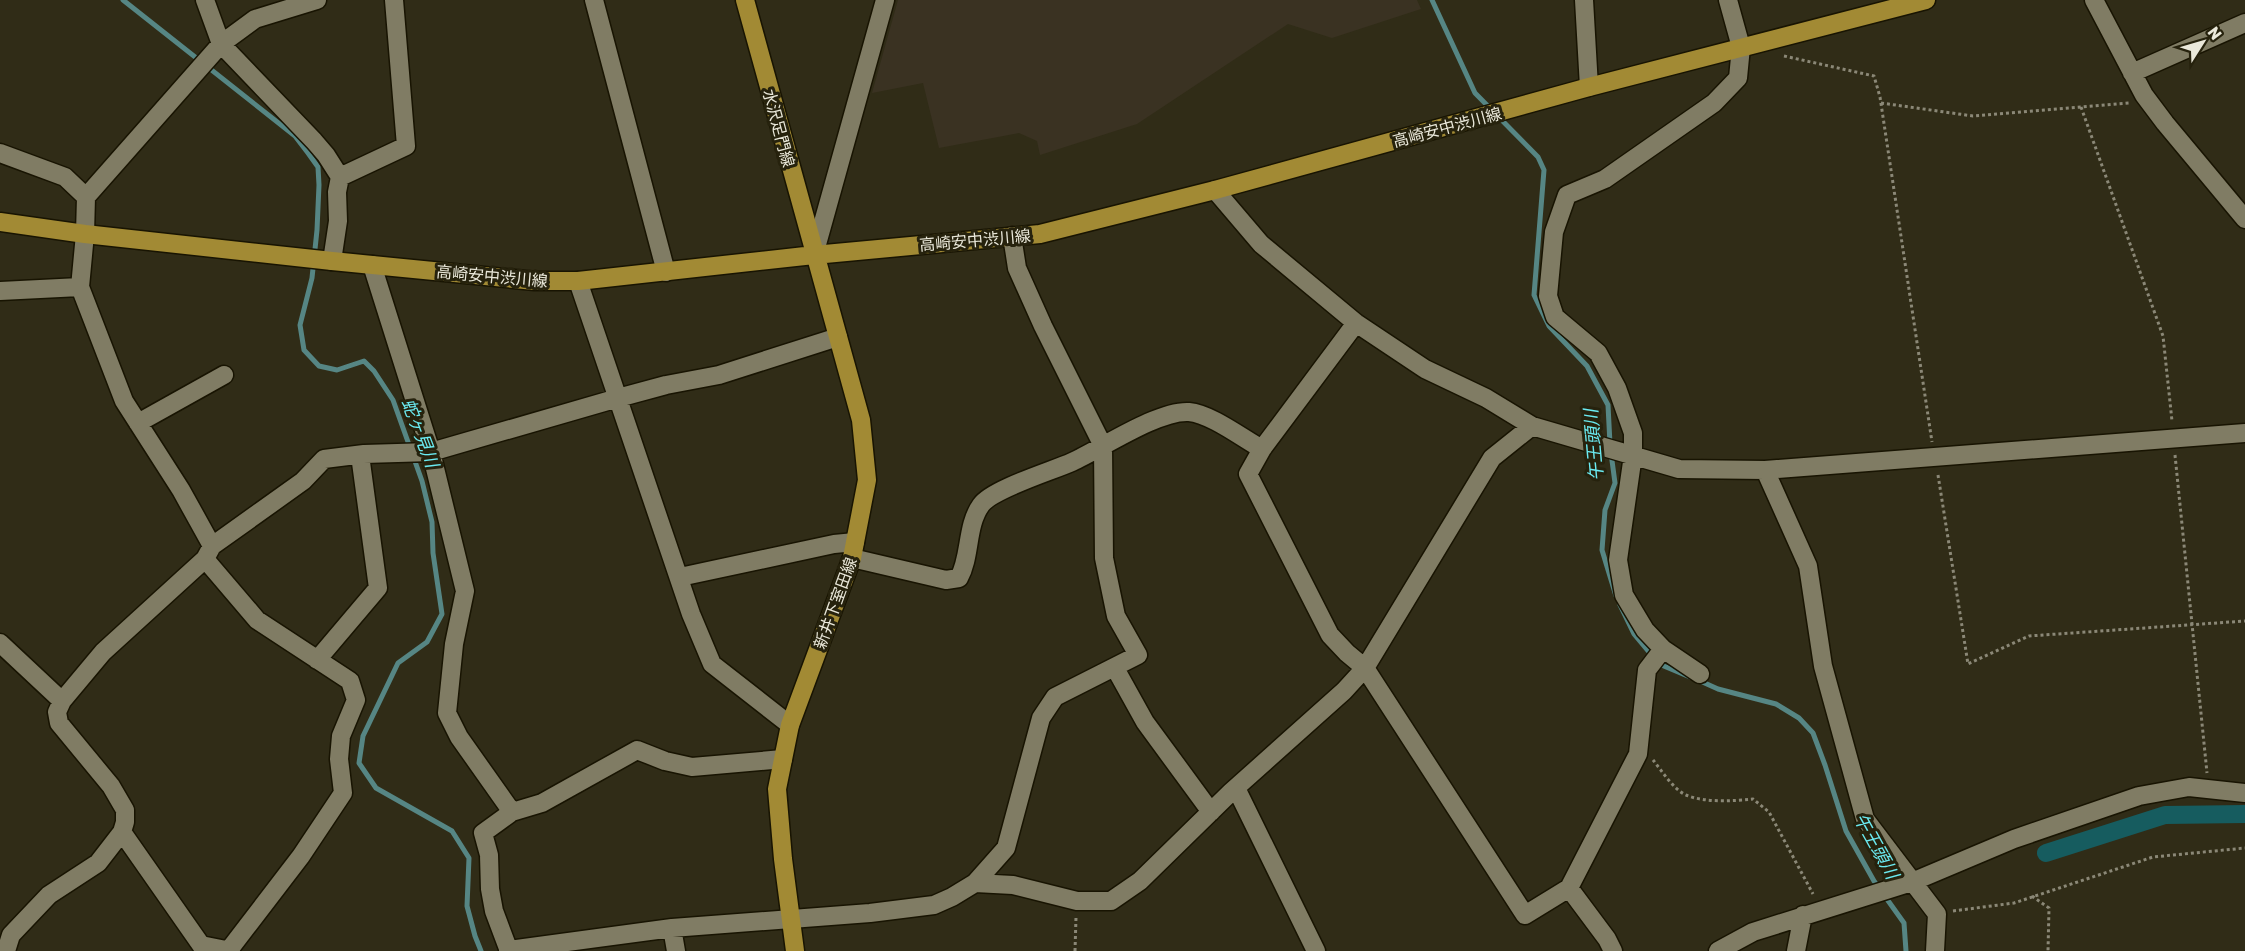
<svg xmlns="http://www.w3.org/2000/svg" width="2245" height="951" font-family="Rubik,'Noto Sans JP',sans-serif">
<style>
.education{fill:#3a3222}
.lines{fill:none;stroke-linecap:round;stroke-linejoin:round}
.stream{stroke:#568684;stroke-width:5}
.canal{stroke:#165c5f;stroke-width:18}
.minor-casing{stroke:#181402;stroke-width:21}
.major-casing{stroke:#181402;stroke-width:21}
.path{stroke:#8b8877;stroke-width:3;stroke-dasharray:3 3;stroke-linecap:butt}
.minor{stroke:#807c64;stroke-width:18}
.major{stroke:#a28a34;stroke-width:18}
.labels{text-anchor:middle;stroke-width:6;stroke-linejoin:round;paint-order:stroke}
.street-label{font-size:16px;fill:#eae8da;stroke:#26220d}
.water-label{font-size:18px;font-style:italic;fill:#6bebf2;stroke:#26220d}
</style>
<rect width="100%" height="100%" fill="#302c17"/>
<path class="education" d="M898 0H1417L1421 9 1332 38 1288 24 1137 124 1040 155 1037 141 1019 133 939 148 923 83 872 93Z"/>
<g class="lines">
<path class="stream" d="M123 0 295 136 308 153 318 167 319 185 317 230 312 278 300 325 304 350 319 366 337 370 364 361 374 371 393 400 422 481 432 522 433 553 442 614 427 642 398 663 363 736 359 763 376 788 452 831 469 858 467 906 475 936 481 951
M1432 0 1475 93 1538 157 1544 170 1534 295 1549 326 1587 366 1608 405 1610 444
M1611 453 1615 483 1605 510 1602 550 1616 596
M1620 605 1634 634 1659 664 1690 677
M1698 680 1718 689 1776 704 1799 718 1813 733 1825 765 1846 831 1874 881 1904 923 1906 951"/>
<path class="canal" d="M2046 853 2165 815 2245 814"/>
<defs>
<path id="minor" d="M205 0 221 44 314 141 326 155 340 177 337 192 338 221 332 261
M594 0 666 272
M1584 0 1589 87
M2094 0 2144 95 2165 123 2245 219
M2132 73 2245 23
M0 153 65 177 86 197
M340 177 406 146 394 0
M1215 190 1261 244 1356 323 1425 369 1486 398 1532 426 1679 469 1765 470 2245 433
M814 255 885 0
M372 265 431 452 465 591 454 644 447 713 459 737 512 812
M578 281 691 614 712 664 790 725
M0 291 80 287
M1356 323 1262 449 1248 474 1330 635 1347 653 1365 668 1525 915 1569 888 1607 939 1613 951
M138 423 224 375
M1765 470 1808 566 1823 666 1865 819 1937 914 1935 951
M212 546 181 490 124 401 80 287 85 234 86 197 221 44 255 19 317 0
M852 558 946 580 959 578C971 556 966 526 981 505 992 489 1052 471 1072 462 1101 449 1158 410 1189 412 1211 414 1242 438 1262 449
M205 559 257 620 350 681 356 700 341 736 339 759 343 793 301 856 229 950
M680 577 834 544 855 542
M0 643 62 701
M317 660 378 588 360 455
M1115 668 1145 722 1211 812
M1700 674 1663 649 1645 630 1624 595 1618 560 1633 455V433L1617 388 1598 353 1555 317 1548 296 1554 232 1567 195 1605 179 1714 103 1738 78 1741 47 1728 0
M1236 788 1316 951
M122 832 201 945 231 951
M975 883 1006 848 1041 718 1055 697 1138 655 1116 616 1104 558 1103 446 1043 326 1017 268 1012 236
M1569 888 1638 754 1647 670 1663 649
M672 928 676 951
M508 950 672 928 870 913 934 905 952 897 975 883 1013 885 1077 901H1111L1140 881 1231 792 1344 691 1365 668 1492 458 1532 426
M6 951 11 935 49 895 98 863 122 832 125 822V810L111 786 59 723 57 712 62 701 103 652 205 559 212 546 303 481 324 459 364 454 431 452 618 398 666 385 719 375 838 337
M509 951 494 911 490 889 489 855 483 833 512 812 542 803 637 750 665 761 692 767 783 759
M1718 951 1753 932 1912 882 2014 839 2139 796 2189 787 2245 793
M1796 951 1803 915"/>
<path id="major" d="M745 0 861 420 867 480 852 558 790 725 777 789 783 859 795 951
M0 222 85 234 332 261 535 281H578L814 255 1040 234 1215 190 1589 87 1926 0"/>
</defs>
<use href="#minor" class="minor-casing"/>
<use href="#major" class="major-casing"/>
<path class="path" d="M1784 56 1874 76 1880 97 1932 442
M1881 103 1973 116 2129 103
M2081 107 2163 336 2172 421
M2175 455 2207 773
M1938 475 1968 664 2029 636 2245 621
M1653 760C1662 771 1673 789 1686 795 1705 803 1733 801 1753 799L1769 812 1813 894
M2032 896 2049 908 2048 951
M1953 911 2014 903 2153 857 2245 848
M1075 951 1076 917"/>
<use href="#minor" class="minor"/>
<use href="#major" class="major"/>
</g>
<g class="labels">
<g class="street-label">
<text transform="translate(1447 127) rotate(-15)" y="6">高崎安中渋川線</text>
<text transform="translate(779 128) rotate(75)" y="6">水沢足門線</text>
<text transform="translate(975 240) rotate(-5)" y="6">高崎安中渋川線</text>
<text transform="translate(492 276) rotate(5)" y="6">高崎安中渋川線</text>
<text transform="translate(835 603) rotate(-70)" y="6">新井下室田線</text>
</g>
<g class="water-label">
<text transform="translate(420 433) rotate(69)" y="6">蛇ヶ見川</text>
<text transform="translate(1594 445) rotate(-95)" y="6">午王頭川</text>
<text transform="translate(1876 846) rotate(61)" y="6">午王頭川</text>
</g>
</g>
<g transform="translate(2203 42) rotate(53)" stroke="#26220d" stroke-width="4.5" paint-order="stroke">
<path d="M0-4.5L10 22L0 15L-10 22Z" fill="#eae8da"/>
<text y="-9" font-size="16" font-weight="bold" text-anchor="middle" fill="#eae8da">N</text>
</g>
</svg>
